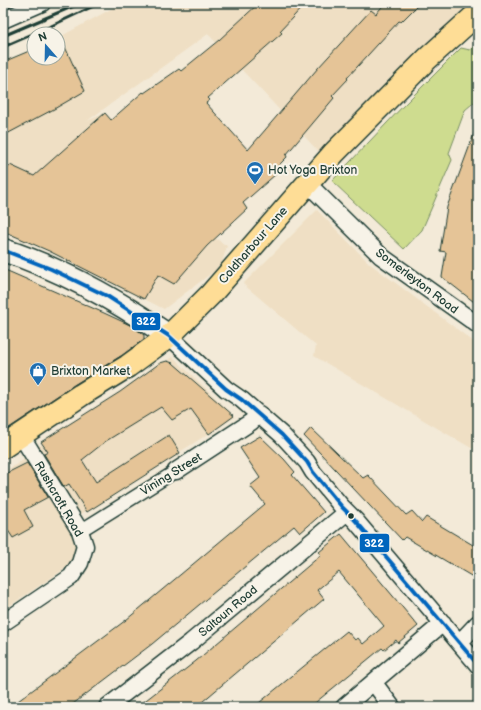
<svg xmlns="http://www.w3.org/2000/svg" width="481" height="710" font-family="'Balsamiq Sans',sans-serif">
<style>
.built{fill:#efdfc4}
.green{fill:#cedc8f;stroke:#768c62}
.building{fill:#e5c497;stroke:#1f3d34}
.lines{fill:none;stroke-linecap:round;stroke-linejoin:round}
.pedestrian-casing{stroke:#1f3d34;stroke-width:15}
.minor-casing{stroke:#1f3d34;stroke-width:19}
.secondary-casing{stroke:#1f3d34;stroke-width:25}
.primary-casing{stroke:#1f3d34;stroke-width:25}
.pedestrian{stroke:#f7f3e8;stroke-width:12}
.minor{stroke:#f7f3e8;stroke-width:16}
.secondary{stroke:#f7f3e8;stroke-width:22}
.primary{stroke:#fedd96;stroke-width:22}
.rail{stroke:#1f3d34;stroke-width:3}
.bus-1-casing{stroke:#f7f3e8;stroke-width:7}
.bus-1{stroke:#0065bd;stroke-width:4}
.bus-dot{fill:#1f3d34;stroke:#f7f3e8;stroke-width:1.5}
.labels{text-anchor:middle;stroke-width:4;stroke-linejoin:round;paint-order:stroke}
.poi-label{font-size:12px;fill:#1f3d34;stroke:#f7f3e8;text-anchor:start}
.street-label{font-size:12px;fill:#1f3d34;stroke:#f7f3e8}
.line-badge{stroke:#f7f3e8;stroke-width:1.5}
.badge-label{font-size:11px;text-anchor:middle;font-weight:bold;fill:#fff}
</style>
<rect width="100%" height="100%" fill="#f3ead8"/>
<filter id="ink" filterUnits="userSpaceOnUse"><feTurbulence type="fractalNoise" baseFrequency=".025" numOctaves="2"/><feDisplacementMap in="SourceGraphic" scale="8" xChannelSelector="R" yChannelSelector="G"/><feConvolveMatrix kernelMatrix="1 2 1 2 8 2 1 2 1" color-interpolation-filters="sRGB"/></filter>
<g filter="url(#ink)">
<path class="built" d="M122 3H471L319 152 208 34 87 121 105 113 215 238 227 246 221 266 164 309 49 251 3 231V68L34 58H58V38Z
M317 210 369 263 478 345V452L314 356 316 346 243 284Z
M173 357 235 417 67 523 77 546 69 566 3 610V472L17 464 46 441Z"/>
<path class="green" d="M478 43V99L465 110 449 153 452 160 422 230 404 249 332 181 405 104 461 48 470 50Z"/>
<path class="building" d="M259 3H306L280 31 282 33 208 98 210 100 206 103 248 150 318 68 371 10 376 14 385 3H420L401 22 399 21 347 78 348 79 332 96 334 98 286 155 287 157 274 170 276 174 243 203 247 209 207 246 174 284 158 275 144 299 49 251 3 231V174L10 165 34 176 105 113 111 120 143 92 144 93 179 69 181 71 219 40Z
M61 38 85 91 54 109 3 136V62L34 49V58H58V39Z
M477 126H478V305L442 277 446 252 440 251 447 207Z
M3 269 104 313 132 326 144 335V339L121 356 74 385 3 432Z
M167 361 173 363 234 416 209 434 191 409 172 420 161 407 106 441 82 460 96 482 169 435 180 453 87 512 69 484 64 487 44 454 48 452 41 442 120 392 160 363Z
M311 428 363 478 368 475 406 515 412 511 422 522 426 517 478 548V580L405 537 402 540 304 436Z
M260 436 284 459 295 472 292 475 324 512 300 533 294 526 152 644 69 707H10L126 620 265 504 250 486 260 478 240 448Z
M27 463 48 497 24 510 33 527 13 538 3 523V475Z
M341 534 418 626 398 643 396 640 384 650 382 648 310 707H254L347 631 355 640 358 638 363 644 384 626 339 572 317 590 324 599 196 707H137L196 661 321 555 319 552Z"/>
<g class="lines">
<defs>
<path id="pedestrian" d="M80 531 176 471"/>
<path id="minor" d="M3 20 42 3
M307 183 381 256 478 325
M169 336 226 389 242 400 282 435 307 462 313 472 342 507 355 520 478 665
M176 471 251 422 259 414
M3 623 71 577 80 563 85 546 80 531 21 435
M460 642 478 623
M374 683 392 707
M107 707 191 642 347 512
M344 707 443 623"/>
<path id="secondary" d="M3 250C62 269 118 301 169 336"/>
<path id="primary" d="M3 447 81 395 128 366 169 336 211 294 334 153 427 59 478 13"/>
</defs>
<use href="#pedestrian" class="pedestrian-casing"/>
<use href="#minor" class="minor-casing"/>
<use href="#secondary" class="secondary-casing"/>
<use href="#primary" class="primary-casing"/>
<use href="#pedestrian" class="pedestrian"/>
<use href="#minor" class="minor"/>
<use href="#secondary" class="secondary"/>
<use href="#primary" class="primary"/>
<path class="rail" d="M3 36 81 3
M3 47 49 27 100 3"/>
<defs>
<path id="bus-1" d="M3 250 51 269 107 296 169 336 226 389 242 400 282 435 307 462 313 472 342 507 355 520 478 665"/>
</defs>
<use href="#bus-1" class="bus-1-casing"/>
<use href="#bus-1" class="bus-1"/>
</g>
</g>
<defs>
<symbol id="stadium-pin" viewBox="-11 -11 22 30"><path d="M0 17L-7.5 6A9.5 9.5 0 1 1 7.5 6Z" fill="#1f6fb2" stroke="#f7f3e8"/><path d="M0-5a6.5 5 0 1 0 0 10a6.5 5 0 1 0 0-10ZM-3.5-1.8h7v3.6h-7Z" fill="#fff"/></symbol>
<symbol id="shop-pin" viewBox="-11 -11 22 30"><path d="M0 17L-7.5 6A9.5 9.5 0 1 1 7.5 6Z" fill="#1f6fb2" stroke="#f7f3e8"/><path d="M-5-2.5h2.3a2.7 3.5 0 0 1 5.4 0H5L5.5 6h-11ZM-1.5-2.5h3a1.5 2.3 0 0 0-3 0Z" fill="#fff"/></symbol>
</defs>
<g fill-rule="evenodd">
<use href="#stadium-pin" x="245" y="160" width="20" height="27"/>
<use href="#shop-pin" x="28" y="361" width="20" height="27"/>
</g>
<circle class="bus-dot" cx="351" cy="516" r="3.5"/>
<g class="labels">
<g class="poi-label">
<text x="268" y="174">Hot Yoga Brixton</text>
<text x="51" y="375">Brixton Market</text>
</g>
<g class="street-label">
<text transform="translate(253 245) rotate(-49)" y="4">Coldharbour Lane</text>
<text transform="translate(417 281) rotate(37)" y="4">Somerleyton Road</text>
<text transform="translate(171 474) rotate(-32)" y="4">Vining Street</text>
<text transform="translate(59 499) rotate(60)" y="4">Rushcroft Road</text>
<text transform="translate(228 611) rotate(-40)" y="4">Saltoun Road</text>
</g>
</g>
<g class="line-badge">
<rect x="131" y="312" width="30" height="19" rx="4" fill="#0065bd"/>
<rect x="359" y="533" width="31" height="20" rx="4" fill="#0065bd"/>
</g>
<g class="badge-label">
<text x="146" y="325">322</text>
<text x="374" y="547">322</text>
</g>
<rect width="481" height="710" fill="none" stroke="#f7f3e8" stroke-width="16"/>
<rect x="8" y="8" width="465" height="694" fill="none" stroke="#1f3d34" stroke-width="1.5" filter="url(#ink)"/>
<g transform="translate(46 46) rotate(340)"><circle r="19" fill="#f7f3e8" stroke="#a1aaa0"/>
<path d="M0-3L7 15L0 10L-7 15Z" fill="#1f6fb2"/>
<text y="-6" font-size="11" font-weight="bold" text-anchor="middle" fill="#1f3d34">N</text>
</g>
</svg>
